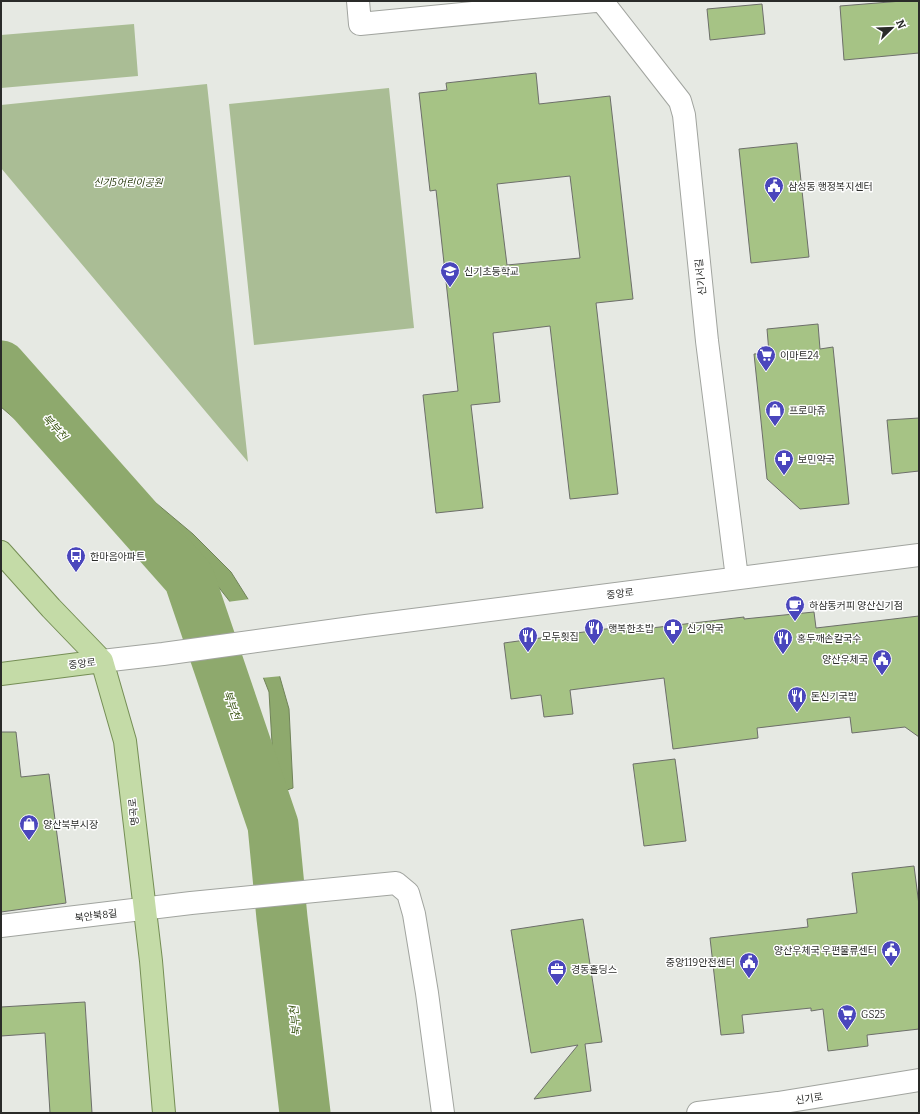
<svg xmlns="http://www.w3.org/2000/svg" width="920" height="1114" font-family="Bitter,'Noto Sans KR',serif">
<style>
.green{fill:#aabd95}
.water{fill:#8ea96d;stroke:#708359}
.pier{fill:#e6e9e3}
.lines{fill:none;stroke-linecap:round;stroke-linejoin:round}
.river{stroke:#8ea96d;stroke-width:51}
.building{fill:#a6c385;stroke:#6d6f6a;fill-rule:evenodd}
.minor-casing{stroke:#a1a49f;stroke-width:24}
.major-casing{stroke:#758e55;stroke-width:24}
.minor{stroke:#fff;stroke-width:22}
.major{stroke:#c4dba7;stroke-width:22}
.labels{text-anchor:middle;stroke-width:3;stroke-linejoin:round;paint-order:stroke}
.park-label{font-size:10px;font-style:italic;fill:#26380b;stroke:#fff}
.poi-label{font-size:10px;fill:#2a2b29;stroke:#fff;text-anchor:start}
.street-label{font-size:10px;fill:#2a2b29;stroke:#fff}
.water-label{font-size:11px;font-style:italic;fill:#415b1b;stroke:#fff}
</style>
<rect width="100%" height="100%" fill="#e6e9e3"/>
<path class="green" d="M134 24 138 76 1 88V35Z
M207 84 248 462 1 168V105Z
M389 88 414 328 254 345 229 104Z"/>
<path class="water" d="M1 381 57 432 150 498 193 534 231 572 253 607 277 667 289 709 293 788 275 794 269 692 249 641 231 603 202 566 166 524 128 500 98 489 44 444 1 407Z"/>
<path class="pier" d="M250 599 255 606 282 676 261 678 247 642 227 602Z"/>
<g class="lines">
<path class="river" d="M1 366 189 578 273 825 282 918 305 1113"/>
</g>
<path class="building" d="M902 1H919V53L844 60 840 6Z
M762 4 765 34 710 40 707 9Z
M536 73 539 104 610 96 633 299 596 303 618 494 570 499 550 326 493 333 500 402 471 405 483 508 436 513 423 395 458 391 436 190 430 191 419 93 447 90 446 83ZM570 176 580 258 507 265 497 184Z
M797 143 809 257 751 263 739 149Z
M818 324 820 349 833 347 849 504 800 509 767 479 754 354 769 353 767 329Z
M919 418V471L892 474 887 420Z
M814 612 816 628 919 616V737L905 727 852 733 850 717 757 728 758 738 673 749 664 678 570 690 573 714 544 717 541 695 511 699 504 643 642 624 643 629 744 617V619Z
M1 732H16L21 777 49 774 66 903 1 912Z
M675 759 686 841 644 846 633 764Z
M914 866 919 905V1029L867 1035 868 1046 828 1051 823 1009 811 1011V1008L742 1015 744 1033 721 1035 710 938 808 927 807 919 857 913 852 873Z
M583 919 602 1042 585 1044 591 1091 534 1099 578 1045 531 1053 511 930Z
M85 1002 92 1113H50L45 1033 1 1036V1007Z"/>
<g class="lines">
<defs>
<path id="minor" d="M358 1 360 24 595 1
M602 1 680 101 684 115 707 341 737 578
M102 661 163 654 366 626 919 555
M1 926 191 903 396 883 408 893 414 914 427 993 443 1113
M698 1113 778 1103 919 1080"/>
<path id="major" d="M1 552 51 608 102 661 125 741 151 961 164 1113
M1 674 102 661"/>
</defs>
<use href="#minor" class="minor-casing"/>
<use href="#major" class="major-casing"/>
<use href="#minor" class="minor"/>
<use href="#major" class="major"/>
</g>
<defs>
<symbol id="civic-pin" viewBox="-11 -11 22 30"><path d="M0 17L-7.5 6A9.5 9.5 0 1 1 7.5 6Z" fill="#4a46bc" stroke="#fff"/><path d="M-.6-6.5H3V-4.5H.6V-3L4-1V1h2V6H-6V1h2V-1L-.6-3ZM-1.2 2.5V6h2.4V2.5Z" fill="#fff"/></symbol>
<symbol id="school-pin" viewBox="-11 -11 22 30"><path d="M0 17L-7.5 6A9.5 9.5 0 1 1 7.5 6Z" fill="#4a46bc" stroke="#fff"/><path d="M0-5L7-2L0 1L-7-2ZM-4 1L0 2.5L4 1V4Q0 6-4 4Z" fill="#fff"/></symbol>
<symbol id="supermarket-pin" viewBox="-11 -11 22 30"><path d="M0 17L-7.5 6A9.5 9.5 0 1 1 7.5 6Z" fill="#4a46bc" stroke="#fff"/><path d="M-6-5.5h2.5l.6 2H6L4.5 2H-2.5L-4.4-4H-6ZM-1.5 3.2a1.3 1.3 0 1 0 .1 0ZM3 3.2a1.3 1.3 0 1 0 .1 0Z" fill="#fff"/></symbol>
<symbol id="shop-pin" viewBox="-11 -11 22 30"><path d="M0 17L-7.5 6A9.5 9.5 0 1 1 7.5 6Z" fill="#4a46bc" stroke="#fff"/><path d="M-5-2.5h2.3a2.7 3.5 0 0 1 5.4 0H5L5.5 6h-11ZM-1.5-2.5h3a1.5 2.3 0 0 0-3 0Z" fill="#fff"/></symbol>
<symbol id="pharmacy-pin" viewBox="-11 -11 22 30"><path d="M0 17L-7.5 6A9.5 9.5 0 1 1 7.5 6Z" fill="#4a46bc" stroke="#fff"/><path d="M-2-6h4v4h4v4h-4v4h-4v-4h-4v-4h4Z" fill="#fff"/></symbol>
<symbol id="bus-pin" viewBox="-11 -11 22 30"><path d="M0 17L-7.5 6A9.5 9.5 0 1 1 7.5 6Z" fill="#4a46bc" stroke="#fff"/><path d="M-5-6H5V4H4V6H2V4H-2V6H-4V4H-5ZM-3.5-4V0h7V-4ZM-3.5 1.2v1.5H-2V1.2ZM2 1.2v1.5H3.5V1.2Z" fill="#fff"/></symbol>
<symbol id="cafe-pin" viewBox="-11 -11 22 30"><path d="M0 17L-7.5 6A9.5 9.5 0 1 1 7.5 6Z" fill="#4a46bc" stroke="#fff"/><path d="M-5.5-4.5H6V0H3Q3 3.5 0 3.5H-2.5Q-5.5 3.5-5.5 0ZM3-3.2v2h1.7v-2ZM-6 4.5H4V6H-6Z" fill="#fff"/></symbol>
<symbol id="restaurant-pin" viewBox="-11 -11 22 30"><path d="M0 17L-7.5 6A9.5 9.5 0 1 1 7.5 6Z" fill="#4a46bc" stroke="#fff"/><path d="M-5-6h1v4h1v-4h1v4h1v-4h1v5L-1.5 .5V6h-2V.5L-5-1ZM5-6V6H3V1.5H1.5Q1.5-4 5-6Z" fill="#fff"/></symbol>
<symbol id="office-pin" viewBox="-11 -11 22 30"><path d="M0 17L-7.5 6A9.5 9.5 0 1 1 7.5 6Z" fill="#4a46bc" stroke="#fff"/><path d="M-6-3h4V-5.5h4V-3h4V5H-6ZM-1-4.5V-3h2v-1.5ZM-6 0V1H6V0Z" fill="#fff"/></symbol>
</defs>
<g fill-rule="evenodd">
<use href="#civic-pin" x="763" y="175" width="22" height="30"/>
<use href="#school-pin" x="439" y="260" width="22" height="30"/>
<use href="#supermarket-pin" x="755" y="344" width="22" height="30"/>
<use href="#shop-pin" x="764" y="399" width="22" height="30"/>
<use href="#pharmacy-pin" x="773" y="448" width="22" height="30"/>
<use href="#bus-pin" x="65" y="545" width="22" height="30"/>
<use href="#cafe-pin" x="784" y="594" width="22" height="30"/>
<use href="#restaurant-pin" x="583" y="617" width="22" height="30"/>
<use href="#pharmacy-pin" x="662" y="617" width="22" height="30"/>
<use href="#restaurant-pin" x="517" y="625" width="22" height="30"/>
<use href="#restaurant-pin" x="772" y="627" width="22" height="30"/>
<use href="#civic-pin" x="871" y="648" width="22" height="30"/>
<use href="#restaurant-pin" x="786" y="685" width="22" height="30"/>
<use href="#shop-pin" x="18" y="813" width="22" height="30"/>
<use href="#civic-pin" x="880" y="939" width="22" height="30"/>
<use href="#civic-pin" x="738" y="951" width="22" height="30"/>
<use href="#office-pin" x="546" y="958" width="22" height="30"/>
<use href="#supermarket-pin" x="836" y="1003" width="22" height="30"/>
</g>
<g class="labels">
<g class="park-label">
<text x="128" y="186">신기5어린이공원</text>
</g>
<g class="poi-label">
<text x="788" y="190">삼성동 행정복지센터</text>
<text x="464" y="275">신기초등학교</text>
<text x="780" y="359">이마트24</text>
<text x="789" y="414">프로마쥬</text>
<text x="798" y="463">보민약국</text>
<text x="90" y="560">한마음아파트</text>
<text x="809" y="609">하삼동커피 양산신기점</text>
<text x="608" y="632">행복한초밥</text>
<text x="687" y="632">신기약국</text>
<text x="542" y="640">모두횟집</text>
<text x="797" y="642">홍두깨손칼국수</text>
<text x="868" y="663" text-anchor="end">양산우체국</text>
<text x="811" y="700">돈신기국밥</text>
<text x="43" y="828">양산북부시장</text>
<text x="877" y="954" text-anchor="end">양산우체국 우편물류센터</text>
<text x="735" y="966" text-anchor="end">중앙119안전센터</text>
<text x="571" y="973">경동홀딩스</text>
<text x="861" y="1018">GS25</text>
</g>
<g class="street-label">
<text transform="translate(700 277) rotate(-96)" y="4">신기서길</text>
<text transform="translate(620 593) rotate(-7)" y="4">중앙로</text>
<text transform="translate(82 663) rotate(-7)" y="4">중앙로</text>
<text transform="translate(133 812) rotate(-96)" y="4">명곡로</text>
<text transform="translate(96 915) rotate(-7)" y="4">북안북8길</text>
<text transform="translate(809 1098) rotate(-9)" y="4">신기로</text>
</g>
<g class="water-label">
<text transform="translate(55 427) rotate(48)" y="4">북부천</text>
<text transform="translate(232 705) rotate(71)" y="4">북부천</text>
<text transform="translate(295 1021) rotate(-96)" y="4">북부천</text>
</g>
</g>
<rect width="920" height="1114" fill="none" stroke="#2a2b29" stroke-width="4"/>
<g transform="translate(892 28) rotate(67)" stroke="#ffffff" stroke-width="3" paint-order="stroke">
<path d="M0-3L7 15L0 10L-7 15Z" fill="#2a2b29"/>
<text y="-6" font-size="11" font-weight="bold" text-anchor="middle" fill="#2a2b29">N</text>
</g>
</svg>
